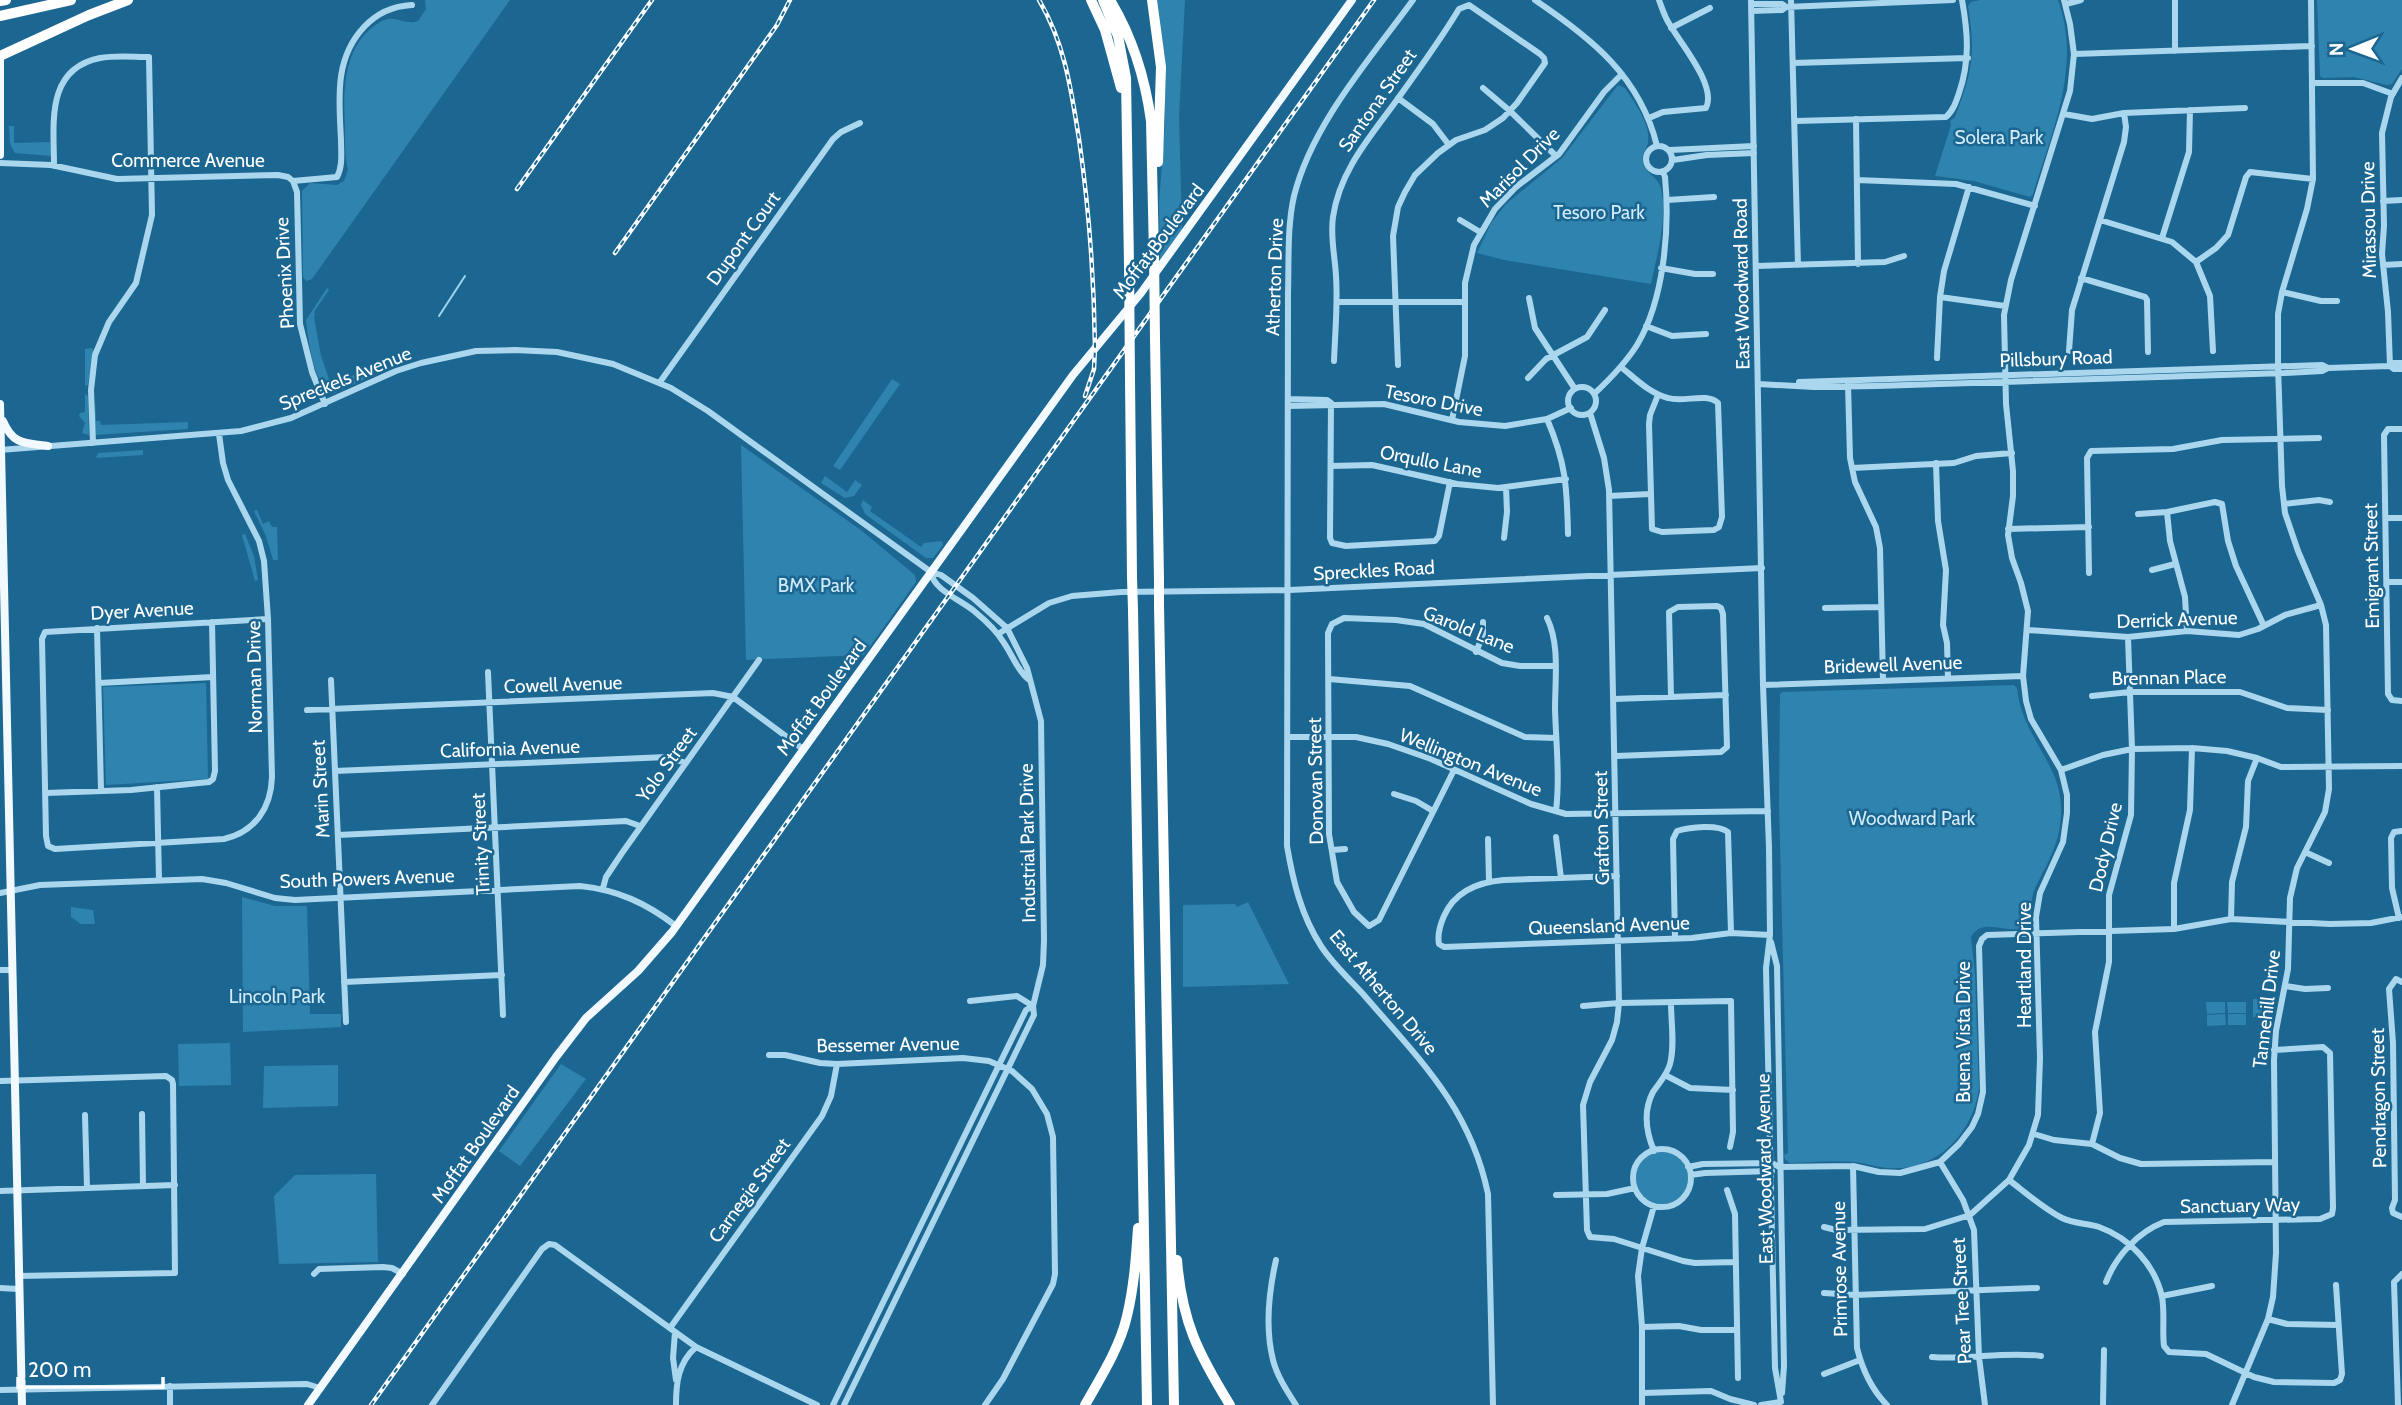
<svg xmlns="http://www.w3.org/2000/svg" width="2402" height="1405" font-family="Cabin,sans-serif">
<style>
.green{fill:#2f83af}
.lines{fill:none;stroke-linecap:round;stroke-linejoin:round}
.stream{stroke:#9ed5f0;stroke-width:2}
.minor{stroke:#abd7ee;stroke-width:6}
.major{stroke:#f2faff;stroke-width:8}
.highway{stroke:#fff;stroke-width:10}
.rail-casing{stroke:#fff;stroke-width:4.5}
.rail{stroke:#1c6791;stroke-width:2;stroke-dasharray:5;stroke-linecap:butt}
.highway-bridge{stroke:#fff;stroke-width:10}
.labels{text-anchor:middle;stroke-width:5;stroke-linejoin:round;paint-order:stroke}
.street-label{font-size:19px;fill:#fff;stroke:#1c6791}
.park-label{font-size:19px;fill:#d1ecfa;stroke:#1c6791}
</style>
<rect width="100%" height="100%" fill="#1c6791"/>
<path class="green" d="M425 0H510L312 279 306 281 303 277 302 191 310 183 337 185 344 181 348 170C345 156 345 141 345 127 343 89 343 42 382 21 395 14 405 26 418 21L426 9Z
M1156 0H1185L1179 116 1182 229 1160 259 1159 203 1165 124V85Z
M1980 0H2058C2082 66 2052 131 2033 194L2030 197 1974 181 1935 176 1951 125 1950 121 1955 117C1972 73 1976 54 1968 6L1971 2Z
M2317 0H2402V69L2392 84 2387 85 2354 77 2323 78 2320 76Z
M1618 85 1625 88C1634 102 1651 124 1648 142 1647 149 1641 154 1643 162 1645 173 1658 177 1661 188 1668 219 1657 254 1651 284L1504 260 1477 253 1491 223 1506 204 1562 158Z
M9 126H14V143L50 142 51 156 15 153 10 144Z
M327 288 329 290 314 312 315 314 314 317 321 356 331 385 365 370 367 376 365 379 332 394C314 388 308 338 306 320Z
M92 348 94 351 88 385 85 386V349Z
M892 379 900 384 840 470 833 466Z
M85 394 88 396 89 435 82 433 85 423 79 416 80 413 85 412Z
M96 397V421H100L101 425 188 422V429L94 435Z
M741 445 862 531 915 575 916 582 864 655 746 660Z
M143 450V455L96 458 98 453Z
M825 476 847 492 855 480 862 485 854 496 845 498 821 483Z
M863 500 872 507 870 511 921 547 924 543 942 541 943 545 933 558H926L865 514 861 505Z
M257 510 263 524 269 521 272 527H277L278 560H273L266 536 254 511Z
M245 534 254 556 258 580 255 581 242 535Z
M206 683 208 779 106 785 103 687Z
M2014 685 2017 688C2020 721 2039 743 2052 771 2066 800 2063 832 2049 860 2044 872 2037 882 2033 894 2030 905 2032 916 2029 926 2010 937 1983 915 1971 937L1975 975 1979 1089C1972 1135 1936 1172 1887 1168 1876 1167 1865 1163 1855 1162 1834 1160 1811 1162 1790 1163L1785 1159 1784 1155 1788 1153 1779 804 1780 694 1782 692Z
M242 897 275 906H307L310 1014H341V1027L243 1032Z
M1248 902 1289 984 1183 987V905L1235 904 1237 907Z
M71 907 93 910 95 924H81L71 917Z
M2253 999H2273L2269 1017H2253Z
M2206 1002H2225V1013L2207 1014Z
M2227 1002H2246V1013H2228Z
M2225 1014 2226 1025 2207 1026V1015Z
M2228 1014H2246V1025H2228Z
M230 1043 231 1085 179 1086 178 1044Z
M561 1064 586 1079 520 1166 499 1151Z
M338 1065V1106L263 1108 264 1066Z
M1636 1178a26 26 0 1 1 52 0a26 26 0 1 1-52 0Z
M376 1174 378 1262 279 1264 274 1196 295 1175Z"/>
<g class="lines">
<path class="stream" d="M439 316 465 276"/>
<path class="minor" d="M1413 0C1370 59 1312 124 1294 196 1287 227 1289 261 1288 293L1287 846C1293 881 1301 915 1321 946 1332 963 1349 979 1363 994 1419 1059 1470 1107 1488 1194L1493 1405
M1535 0C1591 38 1640 76 1657 146
M1751 0 1763 685 1769 848 1770 935 1766 968 1775 1368 1781 1402
M1791 0 1798 265
M1751 4H1782L1786 7 1953 0
M2066 4 2081 0
M1751 11 1782 10 1786 7
M1671 28 1710 8
M2175 51V0
M2074 54 2312 46
M1793 63 1968 58
M2313 83H2363L2393 94
M1483 88 1510 111 1556 156
M1398 98 1433 124 1449 145
M2064 114 2092 119 2124 113 2245 108
M1649 118 1663 112 1706 108C1717 86 1681 44 1670 25 1665 18 1662 8 1659 0
M1856 119 1858 264
M1796 121 1946 117C1953 111 1956 102 1959 93 1970 61 1968 33 1962 0
M1646 159a13 13 0 1 1 26 0a13 13 0 1 1-26 0Z
M1670 150 1754 146
M1673 160 1707 155 1754 153
M0 163 51 165 117 179 278 175 288 177 293 181
M54 166C54 124 45 69 100 58 116 55 133 57 149 57L152 215 136 283 109 322 95 355 91 390 93 443
M1857 180 1956 184 2035 206
M293 181 337 177C343 166 341 152 341 140 339 99 334 59 364 27 377 13 393 6 412 5
M293 181 297 192 300 324 312 372 325 404
M1969 187 1944 271 1940 297 2005 306
M1667 200 1714 197
M2383 201 2402 200
M1460 220 1480 232
M2100 220 2172 242 2196 262 2216 248 2228 235 2246 177 2250 172 2313 179
M2162 238 2189 152 2190 110
M2196 262 2210 296 2213 351
M2383 265 2402 264
M1757 266 1885 262 1904 256
M1661 268 1695 274H1713
M2081 278 2145 297 2147 300 2148 352
M2282 292 2321 301H2337
M1529 298 1535 328 1575 389
M1337 302H1465
M1646 326 1672 336 1706 334
M2069 351 2072 310 2124 142 2126 127 2124 113
M1937 358 1940 297
M1334 361C1335 333 1338 304 1336 276 1335 256 1330 237 1333 217 1340 169 1372 135 1399 97 1420 68 1441 39 1459 9L1469 5 1540 54 1544 58 1545 63 1517 103 1503 118 1485 130 1456 140 1438 153 1415 175 1405 192 1398 207 1393 236 1398 365
M2390 366 2388 312 2382 254 2384 226 2382 133 2391 97 2402 78
M2390 366 2394 369H2402
M1621 367C1636 379 1649 393 1668 398 1684 403 1706 392 1718 403L1722 517 1719 527 1714 530 1662 532 1652 529 1649 424 1650 415 1658 395
M1528 378 1546 359 1587 337 1605 310
M660 382 833 139 841 132 860 123
M1799 382 2322 365 2328 368
M1758 384 1814 387 1877 386 2285 373 2322 371 2328 368 2390 366 2394 363H2402
M1848 384 1850 458 1855 482 1876 527 1880 548 1883 681
M1568 401a14 14 0 1 1 28 0a14 14 0 1 1-28 0Z
M1594 394C1610 379 1625 364 1637 345 1664 300 1670 229 1665 177L1663 172
M1288 399 1327 400 1331 403
M1331 403 1330 538 1332 543 1346 546 1435 541 1439 536 1450 482
M1288 406 1384 404 1459 422 1505 426 1547 419 1571 408
M1590 413 1604 458 1609 490 1619 1003 1617 1022 1612 1040 1590 1082 1583 1105 1587 1230 1590 1237 1614 1239 1683 1261 1695 1263 1736 1262
M1547 419C1566 463 1567 487 1568 534
M1452 420 1465 356V283L1474 245 1495 209 1516 187 1559 154 1604 92 1622 74
M2402 429H2388L2384 435 2388 694 2392 700 2402 701
M219 434 223 463 228 480 259 541 264 561 268 619 272 777C271 808 255 832 224 839L55 849 48 846 46 836 42 639 45 632 268 619
M0 450 241 431 291 418 396 371 421 363 476 351 515 350 557 352 613 364 671 388 708 411 931 572 941 575 973 598 1007 628 1027 668 1041 721 1044 940 1043 965 1033 1006 1034 1015 844 1405
M1936 463 1938 521 1946 570 1943 625 1947 643 1948 678
M1331 466 1372 465 1457 484 1498 488 1566 479
M1852 468 1954 463 1976 456 2012 453
M1609 496 1650 494
M2284 504 2319 500 2330 502
M2167 512 2170 541 2185 597 2187 631
M2138 514 2167 512 2215 502 2222 504 2228 541 2236 566 2264 626
M2386 518H2402
M2008 529 2089 527
M1504 538 1507 512 1506 487
M2152 570 2175 564
M931 572C933 590 961 600 974 611 985 620 997 631 1004 643 1013 656 1017 670 1028 679
M2089 573 2087 458 2091 451 2173 449 2222 440 2319 438
M2387 582H2402
M1825 608 1881 607
M1547 618C1560 644 1555 680 1555 709 1556 743 1560 777 1556 811
M97 628 101 790
M2028 630 2128 637 2187 631 2239 635 2258 629 2285 615 2321 605
M998 634 1049 603 1072 596 1121 592 1289 590 1762 568
M1476 652 1483 635V622
M488 672 503 1015
M1329 679 1410 686 1525 737 1556 738
M331 680 346 1022
M99 683 213 677
M1763 685 2023 676
M2092 696 2130 692H2240L2287 708 2328 710
M1614 699 1726 695
M307 710 713 693 733 697 803 749
M1288 737H1356L1388 744 1431 759 1531 804 1566 814 1768 811
M1616 756 1721 752 1727 747 1723 614 1721 608 1717 606 1678 607 1669 612 1671 697
M1454 770 1379 920 1369 926 1354 912 1337 882 1329 834 1328 633 1332 624 1344 618 1396 620 1424 624 1502 663 1520 666H1554
M2061 770 2103 755 2132 749 2192 748 2227 751 2257 758 2281 767 2402 766
M335 771 667 757 686 763
M157 787 159 880
M46 793 131 790 209 782 213 779 215 771 212 622
M1394 794 1416 801 1433 811
M338 835 626 821 640 826
M1556 837 1561 878
M1488 839 1489 881
M1332 850 1345 849
M2305 852 2329 863
M1617 876 1504 880C1478 882 1455 891 1444 916 1440 925 1437 934 1439 944L1444 947 1692 938 1731 933 1770 935
M603 888 606 877 622 853 759 660
M0 893 40 885 202 879 226 883 275 898 295 900 580 886C618 890 646 903 676 926
M2399 918 2392 888 2391 838 2394 832 2402 831
M2231 919 2232 882 2246 827 2248 781 2257 758
M2174 929V883L2190 810 2192 748
M1675 938 1673 839 1677 831C1690 827 1718 824 1728 832L1731 933
M1771 942 1777 966 1784 1366 1782 1393
M0 970H12
M344 982 502 975
M2402 982 2396 979 2389 989 2393 1043 2395 1200 2392 1208 2393 1213 2402 1217
M2285 986 2305 989 2328 988
M970 1001 1017 996 1033 1006
M1583 1006 1619 1003 1731 1001 1733 1132 1730 1147
M769 1055H785L820 1063 837 1064 963 1058 989 1061 1012 1071 1032 1089 1047 1114 1053 1137 1055 1274 1053 1284 1003 1379 985 1405
M1665 1075 1690 1088 1733 1090
M0 1081 166 1076 172 1080 173 1084 175 1273 18 1276
M142 1114 143 1186
M85 1115 87 1188
M2034 1134 2054 1140 2092 1144 2120 1158 2141 1164 2275 1162
M2092 1144 2100 1113 2095 1032 2109 962V895L2131 815 2132 749 2128 637
M1633 1178a29 29 0 1 1 58 0a29 29 0 1 1-58 0Z
M1654 1151C1646 1132 1643 1111 1653 1092 1659 1083 1667 1075 1670 1064 1675 1045 1671 1022 1671 1003
M1940 1162 1963 1200 1974 1230 1979 1357 1985 1405
M1853 1166 1857 1348C1862 1368 1872 1390 1887 1405
M1688 1167 1703 1164 1772 1163 1779 1167 1853 1166 1879 1172 1900 1173 1940 1162 1959 1144 1972 1127 1978 1114 1983 1092 1979 946 1982 939 1987 935 2174 929 2231 919 2330 924 2371 923 2402 917
M1691 1175 1705 1173 1772 1171
M2009 1180C2026 1193 2043 1208 2062 1218 2074 1224 2087 1223 2099 1227 2130 1238 2155 1265 2162 1297 2165 1313 2162 1330 2164 1346L2169 1352 2206 1354 2254 1377 2274 1382 2334 1383 2340 1380 2342 1374 2336 1285
M1727 1190 1735 1214 1738 1378
M0 1191 175 1185
M1556 1195 1607 1194 1635 1188
M1824 1227 1836 1230 1925 1229 1970 1215 2009 1180 2029 1145 2038 1115 2040 1058 2036 917 2040 893 2063 842 2067 813V795L2061 770 2031 719 2026 701 2023 676 2028 611 2021 583 2012 558 2008 535 2013 496V471L2006 404 2004 315 2011 280 2070 91 2074 54 2070 24 2064 0
M1276 1260C1269 1291 1265 1328 1273 1360 1277 1376 1287 1391 1296 1405
M314 1274 319 1269 383 1267 392 1268 403 1274
M2106 1282C2116 1256 2138 1232 2164 1222L2320 1219 2332 1214 2333 1208 2330 1053 2323 1047 2274 1050
M0 1288 18 1289
M1824 1293 1855 1295 2037 1288
M2162 1296 2212 1286
M2268 1319 2287 1324 2338 1325
M1642 1327 1679 1326 1701 1330H1737
M670 1328 822 1116 831 1096 837 1064
M675 1332 673 1358 676 1380
M1932 1357C1969 1360 2005 1351 2041 1356
M1824 1374 1860 1360
M170 1386V1405
M0 1390 307 1384 320 1388
M1642 1393 1711 1391 1730 1399 1754 1405
M432 1405 542 1249 549 1244 555 1245 696 1347 817 1405
M676 1405C676 1383 678 1363 696 1347
M833 1405 999 1065 1026 1010 1033 1006
M1642 1405V1327L1638 1276 1642 1248 1654 1206
M1761 1405 1781 1402
M2103 1405 2104 1350
M2232 1405 2268 1319 2273 1297 2276 1253 2274 1060 2276 1031 2288 969 2290 898 2297 868 2325 812 2329 789 2326 625 2321 605 2298 551 2285 513 2282 486 2278 366V314L2282 292 2307 209 2313 179 2311 0
M2398 1405 2394 1282 2402 1274"/>
<path class="major" d="M0 58V155
M0 404 22 1405
M3 421C13 445 25 443 48 446
M308 1405 556 1057 586 1018 638 971 672 932 1073 375 1141 293 1352 0"/>
<path class="highway" d="M1091 0 1105 30 1121 88
M1103 0 1118 36 1126 78 1129 265
M1110 0C1133 38 1145 77 1151 121L1154 254
M1152 0 1161 67 1158 162
M0 1 6 0
M0 16 71 0
M0 56 89 15 128 0
M1155 339 1159 580
M1130 378 1132 577
M1159 605 1174 1405
M1133 610 1147 1405
M1177 1260C1182 1322 1198 1353 1230 1405
M1085 1405C1101 1377 1120 1347 1127 1316 1134 1287 1136 1258 1138 1228"/>
<defs>
<path id="rail" d="M1039 0C1065 44 1071 89 1079 139 1089 208 1094 277 1095 348L1094 369 1085 396
M517 189 652 0
M615 253 777 25 790 0
M371 1405 1374 0"/>
</defs>
<use href="#rail" class="rail-casing"/>
<use href="#rail" class="rail"/>
<path class="highway-bridge" d="M1154 254 1155 339
M1129 265 1130 378
M1132 577 1133 610
M1159 580V605"/>
</g>
<g class="labels">
<g class="street-label">
<text transform="translate(1377 100) rotate(-55)" y="7">Santona Street</text>
<text x="188" y="167">Commerce Avenue</text>
<text transform="translate(1519 167) rotate(-45)" y="7">Marisol Drive</text>
<text transform="translate(2368 220) rotate(-91)" y="7">Mirassou Drive</text>
<text transform="translate(743 238) rotate(-54)" y="7">Dupont Court</text>
<text transform="translate(1158 241) rotate(-53)" y="7">Moffat Boulevard</text>
<text transform="translate(284 273) rotate(-93)" y="7">Phoenix Drive</text>
<text transform="translate(1274 277) rotate(-88)" y="7">Atherton Drive</text>
<text transform="translate(1741 284) rotate(-91)" y="7">East Woodward Road</text>
<text transform="translate(2056 358) rotate(-2)" y="7">Pillsbury Road</text>
<text transform="translate(345 378) rotate(-22)" y="7">Spreckels Avenue</text>
<text transform="translate(1434 400) rotate(11)" y="7">Tesoro Drive</text>
<text transform="translate(1431 461) rotate(11)" y="7">Orqullo Lane</text>
<text transform="translate(2371 566) rotate(-91)" y="7">Emigrant Street</text>
<text transform="translate(1374 570) rotate(-3)" y="7">Spreckles Road</text>
<text transform="translate(142 610) rotate(-3)" y="7">Dyer Avenue</text>
<text transform="translate(2177 619) rotate(-2)" y="7">Derrick Avenue</text>
<text transform="translate(1469 629) rotate(22)" y="7">Garold Lane</text>
<text transform="translate(1893 664) rotate(-2)" y="7">Bridewell Avenue</text>
<text transform="translate(254 677) rotate(-91)" y="7">Norman Drive</text>
<text transform="translate(2169 677) rotate(-1)" y="7">Brennan Place</text>
<text transform="translate(563 684) rotate(-2)" y="7">Cowell Avenue</text>
<text transform="translate(821 697) rotate(-54)" y="7">Moffat Boulevard</text>
<text transform="translate(510 748) rotate(-2)" y="7">California Avenue</text>
<text transform="translate(1471 762) rotate(22)" y="7">Wellington Avenue</text>
<text transform="translate(666 764) rotate(-54)" y="7">Yolo Street</text>
<text transform="translate(1315 781) rotate(-91)" y="7">Donovan Street</text>
<text transform="translate(320 789) rotate(-93)" y="7">Marin Street</text>
<text transform="translate(1601 828) rotate(-91)" y="7">Grafton Street</text>
<text transform="translate(1027 843) rotate(-91)" y="7">Industrial Park Drive</text>
<text transform="translate(480 844) rotate(-93)" y="7">Trinity Street</text>
<text transform="translate(2105 847) rotate(-77)" y="7">Dody Drive</text>
<text transform="translate(367 878) rotate(-2)" y="7">South Powers Avenue</text>
<text transform="translate(1609 925) rotate(-2)" y="7">Queensland Avenue</text>
<text transform="translate(2024 965) rotate(-90)" y="7">Heartland Drive</text>
<text transform="translate(1384 992) rotate(50)" y="7">East Atherton Drive</text>
<text transform="translate(2266 1009) rotate(-83)" y="7">Tannehill Drive</text>
<text transform="translate(1963 1032) rotate(-90)" y="7">Buena Vista Drive</text>
<text transform="translate(888 1044) rotate(-1)" y="7">Bessemer Avenue</text>
<text transform="translate(2378 1098) rotate(-91)" y="7">Pendragon Street</text>
<text transform="translate(475 1144) rotate(-55)" y="7">Moffat Boulevard</text>
<text transform="translate(1764 1169) rotate(-91)" y="7">East Woodward Avenue</text>
<text transform="translate(749 1190) rotate(-54)" y="7">Carnegie Street</text>
<text transform="translate(2240 1205) rotate(-1)" y="7">Sanctuary Way</text>
<text transform="translate(1839 1269) rotate(-91)" y="7">Primrose Avenue</text>
<text transform="translate(1961 1301) rotate(-93)" y="7">Pear Tree Street</text>
</g>
<g class="park-label">
<text x="1999" y="144">Solera Park</text>
<text x="1599" y="219">Tesoro Park</text>
<text x="816" y="592">BMX Park</text>
<text x="1912" y="825">Woodward Park</text>
<text x="277" y="1003">Lincoln Park</text>
</g>
</g>
<g transform="translate(2353 49) rotate(269)" stroke="#1c6791" stroke-width="5" paint-order="stroke">
<path d="M0-5L12 26L0 18L-12 26Z" fill="#ffffff"/>
<text y="-10" font-size="19" font-weight="bold" text-anchor="middle" fill="#ffffff">N</text>
</g>
<path d="M18 1377v10h145v-10" fill="none" stroke="#ffffff" stroke-width="3.5"/>
<text x="28" y="1377" font-size="21" fill="#ffffff" stroke="#1c6791" stroke-width="5" paint-order="stroke">200 m</text>
</svg>
